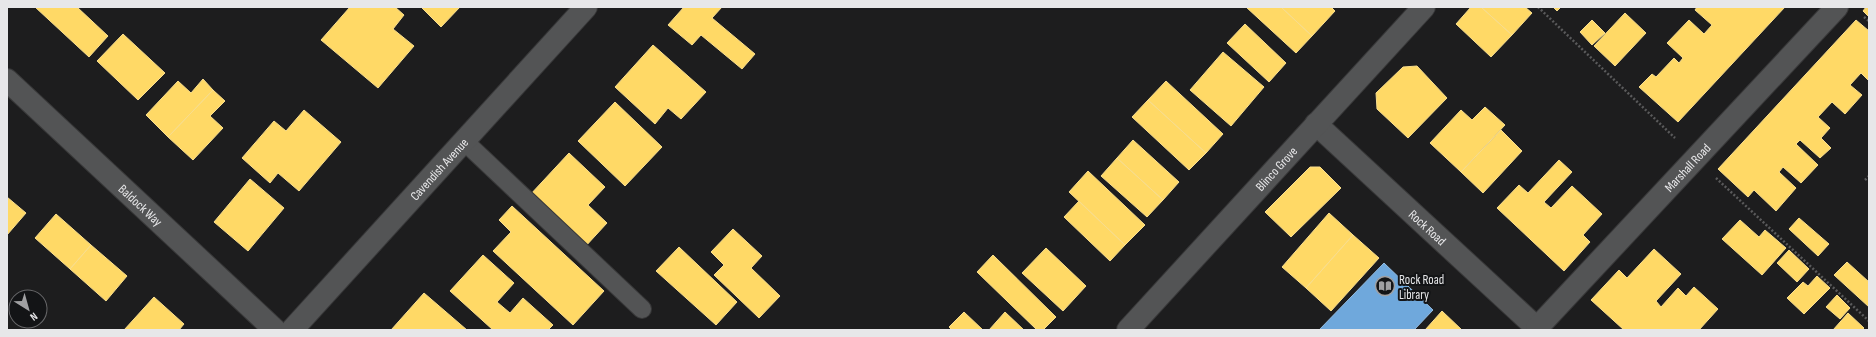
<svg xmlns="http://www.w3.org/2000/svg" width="1876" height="337" font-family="'Sofia Sans Condensed',sans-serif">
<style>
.homes{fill:#ffd966;stroke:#f8dd8d}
.schools{fill:#6fa8dc;stroke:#93bbe0}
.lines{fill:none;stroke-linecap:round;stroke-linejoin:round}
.service-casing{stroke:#383839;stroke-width:20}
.minor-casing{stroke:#383839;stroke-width:24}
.path{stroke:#5a5a5b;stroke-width:2.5;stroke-dasharray:2 2;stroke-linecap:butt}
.service{stroke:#535455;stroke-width:18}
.minor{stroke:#535455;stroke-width:22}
.labels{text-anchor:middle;stroke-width:4;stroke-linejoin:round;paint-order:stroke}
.street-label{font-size:13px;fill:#e7e7e9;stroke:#131416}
.poi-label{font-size:13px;fill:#e7e7e9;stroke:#131416;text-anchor:start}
</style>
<rect width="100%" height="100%" fill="#1d1d1e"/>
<path class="homes" d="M35 7H77L108 36 89 57Z
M350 7H395L404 15 393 29 414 46 378 88 321 40Z
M421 7H460L441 27Z
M684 7H722L712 18 755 54 742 69 701 35 692 45 668 25Z
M1246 7H1281L1312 36 1296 53Z
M1281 7H1331L1335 11 1312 36Z
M1471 7H1481L1512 35 1491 57 1456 24Z
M1481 7H1525L1532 13 1512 35Z
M1553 7H1561L1557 11Z
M1697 7H1785L1678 122 1639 87 1652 74 1656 77 1674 58 1679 63 1683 58 1667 43 1689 20 1704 34 1712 25 1695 10Z
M1866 7H1869V17L1863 11Z
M1625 13 1646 33 1615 66 1594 46Z
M1592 20 1605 33 1592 45 1580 32Z
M1856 20 1869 31V81L1861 73 1850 85 1862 95 1845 114 1832 102 1818 117 1830 128 1821 138 1831 148 1820 158 1800 140 1796 144 1818 165 1801 183 1783 167 1779 172 1796 188 1776 211 1754 190 1748 197 1718 169Z
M1245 24 1286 63 1269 82 1227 43Z
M123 34 165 73 138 100 97 61Z
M653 45 706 92 681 119 668 108 655 124 615 87Z
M1223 52 1264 87 1231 126 1190 90Z
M1417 66 1447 98 1408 138 1377 109 1376 93 1403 67Z
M203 79 213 90 168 137 146 115 178 81 191 93Z
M1166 81 1223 134 1206 153 1148 100Z
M213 90 225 101 210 116 223 128 193 160 168 137Z
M1148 100 1206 153 1189 170 1132 117Z
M615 102 662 147 625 186 578 141Z
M1485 107 1505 125 1461 172 1430 143 1461 110 1472 120Z
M304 110 341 142 299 191 278 173 270 183 242 158 274 121 286 131Z
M1501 130 1522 151 1483 193 1461 172Z
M1133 140 1179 182 1163 200 1117 158Z
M569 153 605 187 588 205 607 223 584 248 529 196Z
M1117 158 1163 200 1147 217 1101 176Z
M1559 160 1572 172 1544 202 1551 208 1572 186 1602 214 1583 235 1590 242 1564 271 1497 208 1519 185 1528 193Z
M1310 167H1320L1341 188 1291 237 1265 212Z
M1088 171 1145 225 1125 245 1069 192Z
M250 179 284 208 248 251 214 222Z
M7 197 26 213 7 235Z
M1079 201 1125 245 1110 261 1064 217Z
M512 206 604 291 573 325 493 251 511 232 499 220Z
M1329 213 1353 235 1306 288 1282 267Z
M56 214 91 245 70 269 35 238Z
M1799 218 1829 244 1818 256 1789 229Z
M1740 220 1759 237 1765 230 1786 248 1762 275 1722 239Z
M733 229 762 256 751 268 780 296 759 318 714 275 724 265 711 252Z
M1353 235 1379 258 1331 311 1306 288Z
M91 245 127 276 106 301 70 269Z
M679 247 737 302 716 325 656 271Z
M1046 248 1086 286 1063 311 1022 273Z
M1654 249 1681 274 1656 301 1661 307 1678 288 1686 296 1694 287 1718 309 1699 330H1624L1591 300 1619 270 1627 278Z
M1789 250 1809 269 1797 282 1777 263Z
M483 255 514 283 497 302 510 313 523 298 553 325 548 330H493L450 291Z
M993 255 1056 317 1043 330H1037L977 272Z
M1847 262 1869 282V307L1834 275Z
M1817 276 1830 288 1804 314 1787 298 1803 282 1808 286Z
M424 293 467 330H391Z
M1837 295 1850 308 1840 319 1826 307Z
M154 297 184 324 179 330H124Z
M1442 311 1462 330H1425Z
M964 312 983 330H952L949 327Z
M1005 312 1024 330H989Z
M1848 313 1864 328 1862 330H1833Z"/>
<path class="schools" d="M1384 263 1433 310 1414 330H1319Z"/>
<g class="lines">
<defs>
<path id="service" d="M464 141 642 309"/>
<g id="minor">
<path id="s1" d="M7 80 275 330"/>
<path id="s2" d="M1316 124 1539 330"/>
<path id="s3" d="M1537 328 1837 7"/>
<path id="s4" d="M292 330 586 7"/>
<path id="s5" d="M1128 330 1424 7"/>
</g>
</defs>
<use href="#service" class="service-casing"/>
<use href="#minor" class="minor-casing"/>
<path class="path" d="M1538 7 1675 138
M1864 17 1869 21
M1716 178 1869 321
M1865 180 1869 176"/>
<use href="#service" class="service"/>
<use href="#minor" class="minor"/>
</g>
<defs>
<symbol id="library-ring" viewBox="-11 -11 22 22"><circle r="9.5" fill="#131416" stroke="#a0a0a2" stroke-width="1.5"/><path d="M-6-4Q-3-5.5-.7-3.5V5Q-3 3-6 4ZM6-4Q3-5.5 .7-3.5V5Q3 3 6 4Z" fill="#a0a0a2"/></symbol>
</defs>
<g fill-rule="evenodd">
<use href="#library-ring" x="1374" y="275" width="22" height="22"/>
</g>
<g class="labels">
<g class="street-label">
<text dy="5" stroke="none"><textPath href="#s3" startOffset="220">Marshall Road</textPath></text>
<text dy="5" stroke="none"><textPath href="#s4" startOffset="218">Cavendish Avenue</textPath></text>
<text dy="5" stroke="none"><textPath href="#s5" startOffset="219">Blinco Grove</textPath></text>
<text dy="5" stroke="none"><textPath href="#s1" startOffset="183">Baldock Way</textPath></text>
<text dy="5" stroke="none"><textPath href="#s2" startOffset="152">Rock Road</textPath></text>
</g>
<g class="poi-label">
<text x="1399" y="284">Rock Road<tspan x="1399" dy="15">Library</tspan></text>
</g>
</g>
<rect width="1876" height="337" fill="none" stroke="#e7e7e9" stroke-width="16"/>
<g transform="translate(28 309) rotate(143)"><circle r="19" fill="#131416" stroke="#68686a"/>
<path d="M0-3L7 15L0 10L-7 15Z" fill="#a0a0a2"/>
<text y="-6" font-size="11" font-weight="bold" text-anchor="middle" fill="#e7e7e9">N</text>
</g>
</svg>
